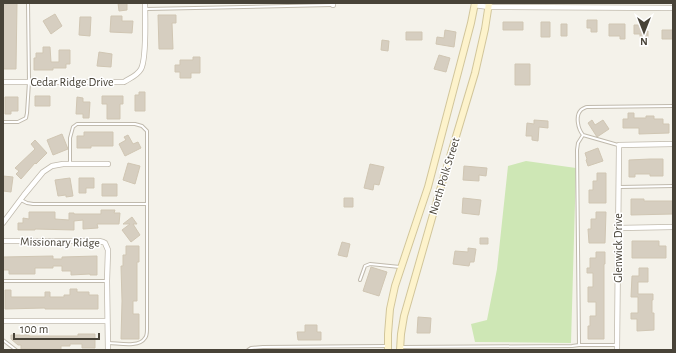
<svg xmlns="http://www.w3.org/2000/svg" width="676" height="353" font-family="'Alegreya Sans',sans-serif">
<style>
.green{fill:#cee7b5}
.building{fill:#d6cec0;stroke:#d0c6b3}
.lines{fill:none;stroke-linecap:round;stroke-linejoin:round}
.service-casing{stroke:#c0baad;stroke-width:4}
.minor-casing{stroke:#c0baad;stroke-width:6}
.secondary-casing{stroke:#d2c69b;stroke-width:8}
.service{stroke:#fff;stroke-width:2}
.minor{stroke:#fff;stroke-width:4.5}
.secondary{stroke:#fdf3cc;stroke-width:6}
.labels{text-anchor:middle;stroke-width:3;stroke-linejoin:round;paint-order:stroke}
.street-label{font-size:12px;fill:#484338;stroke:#fff}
</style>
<rect width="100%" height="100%" fill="#f4f2ea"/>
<path class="green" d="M526 161 576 168 571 343 475 342 471 324 487 320 497 269 508 166Z"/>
<path class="building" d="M3 3H17L16 69H3Z
M118 3H127V10L119 11Z
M55 14 62 26 51 34 43 21Z
M158 15H176V23H172L173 49H159Z
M111 16H122V21H133L132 33 110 32Z
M80 17H91L90 36 79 35Z
M587 20H597V32H591V28H587Z
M503 22H523V30H503Z
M541 22H550V37H541Z
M561 24H567V36H561Z
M609 24H625V39H620V36H609Z
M634 25H645V31H648V38H640V34H634Z
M445 30 456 32 454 47 436 44 437 37 444 38Z
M662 30H673V39H662Z
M406 32H422V40H406Z
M382 40 389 41 388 51 381 50Z
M43 47H50L51 62H59V50H70V64H66V68H53V70H34V58H36V53H43Z
M99 52 112 54 111 67 97 66Z
M439 55 450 58 446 72 434 69Z
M193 57H200V73H191V78H180V72H175V65H180V60H193Z
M515 64H530V85H515Z
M139 92H145V111H135V95H139Z
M35 96H50V106H35Z
M102 96H123V104H120V119H107V104H102Z
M5 97H18V111H11V114H5Z
M77 97 83 98V102H90L89 118H83V114H76Z
M628 113H634V118H646V116H654V119H663V124H669V133L639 134V128H623V119H628Z
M534 120 548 121V128L539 127 538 141 532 140V136H526L527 123 534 124Z
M592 120 595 125 603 120 609 129 597 137 588 123Z
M84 132H113V146H91V148H77V136H84Z
M62 134 68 149 53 155 47 140Z
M128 135 133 144 138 142 141 148 125 156 119 144 126 140 124 137Z
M35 140 47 153 36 164 35 163 21 179 16 174 19 171 15 168 35 149 31 144Z
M598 148 603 161 588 166 586 160 587 159 585 153Z
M650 159H663V176H650V174H635V177H629V160Z
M128 163 140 166 135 184 123 180Z
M370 164 384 167 379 185 374 184 373 190 364 188Z
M464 166 487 168 486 176 479 175V181L463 180Z
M597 173H606V203H589V190H593V181H597Z
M3 176 13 177 11 192 3 191Z
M70 178 73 196 66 197V195L58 196 55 180Z
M79 178H94V188H86V193H79Z
M102 184H117V196H102Z
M344 198H353V207H344Z
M463 198 481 200 479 215 462 213Z
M631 199H644V201H673V214L631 215Z
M101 210H115L114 213H120L119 224H97L98 228 83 229V220L74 221V230L35 229V230H18V223H23V218L29 219V212H55V219L69 220V213H74V214H101Z
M596 212H606L605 243H589L588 229H591V219H596Z
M132 217 137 224H133L140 235 131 242 122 230 130 224H123Z
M480 238H488V244H480Z
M632 241H659V246H666V258H632Z
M342 242 350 244 347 257 338 255Z
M126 246H139V262H137V301H133V314H139V339H121L122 301 121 266H123V255H126Z
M468 248 476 249 474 262H470L469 266 453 264 455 251 468 252Z
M596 252H605V264H604V339H588V326H590V316H596V302H588V287H593V273H587V268H590V258H596Z
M53 256V259H62V257L97 256V275H90V274L71 275V271H62V266H53V268H35V274H9V270H3V257Z
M371 267 387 272 379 296 363 291Z
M639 268H648V282H638V294H653V300H652V313H654V330L637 331V319H631V313H638V297H631L632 276H639Z
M70 289H77V292H89V295H98V309H45V308L5 309V290H11V297H45V292H50V297H64V295H70Z
M418 317 431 318 430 333H417Z
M305 325H317V332H321V340H298L297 332H305Z
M78 334H95V348H82V344H70V346H61V350L21 349V345H18L11 339V335H29V336H78Z"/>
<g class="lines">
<defs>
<path id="service" d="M146 9 332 5
M3 122H18L26 118 27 113 29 82 28 3
M583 135 578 143 577 150 579 345H617
M618 145 583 135C578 129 575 116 581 110 582 109 586 107 587 107L673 106
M70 163V138L73 127 77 124H135L142 126 147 131V329C147 332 147 336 145 338 139 348 118 343 109 343
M620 187 673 186
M21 200 27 203 33 204H147
M360 280 365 266 370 264 400 267
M3 281H107
M3 340 16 350
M402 347 572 346 579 345
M248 350 251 348 263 347 387 346"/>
<path id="minor" d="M333 5V3
M474 5 489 7 673 8
M3 82H124C130 78 137 76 141 69 147 58 145 17 145 3
M3 223 24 195 43 172 52 166 63 164H108
M618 228 673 227
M3 241H99L103 242 105 243 108 250 107 281 108 350
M3 321H107
M617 350 619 145 673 144"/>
<path id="secondary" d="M388 350V334L390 309 395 286 428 187 471 23 475 3
M400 350 401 334 404 316 440 190 475 73 485 29 489 3"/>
</defs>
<use href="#service" class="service-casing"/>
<use href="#minor" class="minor-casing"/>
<use href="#secondary" class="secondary-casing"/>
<use href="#service" class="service"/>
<use href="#minor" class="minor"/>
<use href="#secondary" class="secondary"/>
</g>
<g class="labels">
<g class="street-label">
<text x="72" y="86">Cedar Ridge Drive</text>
<text transform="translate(444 176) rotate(-73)" y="4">North Polk Street</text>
<text transform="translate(60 242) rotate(1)" y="4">Missionary Ridge</text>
<text transform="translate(618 248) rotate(-90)" y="4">Glenwick Drive</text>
</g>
</g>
<rect width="676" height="353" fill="none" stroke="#484338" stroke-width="8"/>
<g transform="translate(644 32) rotate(180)" stroke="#ffffff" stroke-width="3" paint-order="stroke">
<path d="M0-3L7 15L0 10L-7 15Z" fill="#484338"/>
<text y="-6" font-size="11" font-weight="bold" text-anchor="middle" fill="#484338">N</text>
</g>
<path d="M14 333v6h85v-6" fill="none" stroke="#484338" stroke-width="2"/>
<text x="20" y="333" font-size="12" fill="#484338" stroke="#ffffff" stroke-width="3" paint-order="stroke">100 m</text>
</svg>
